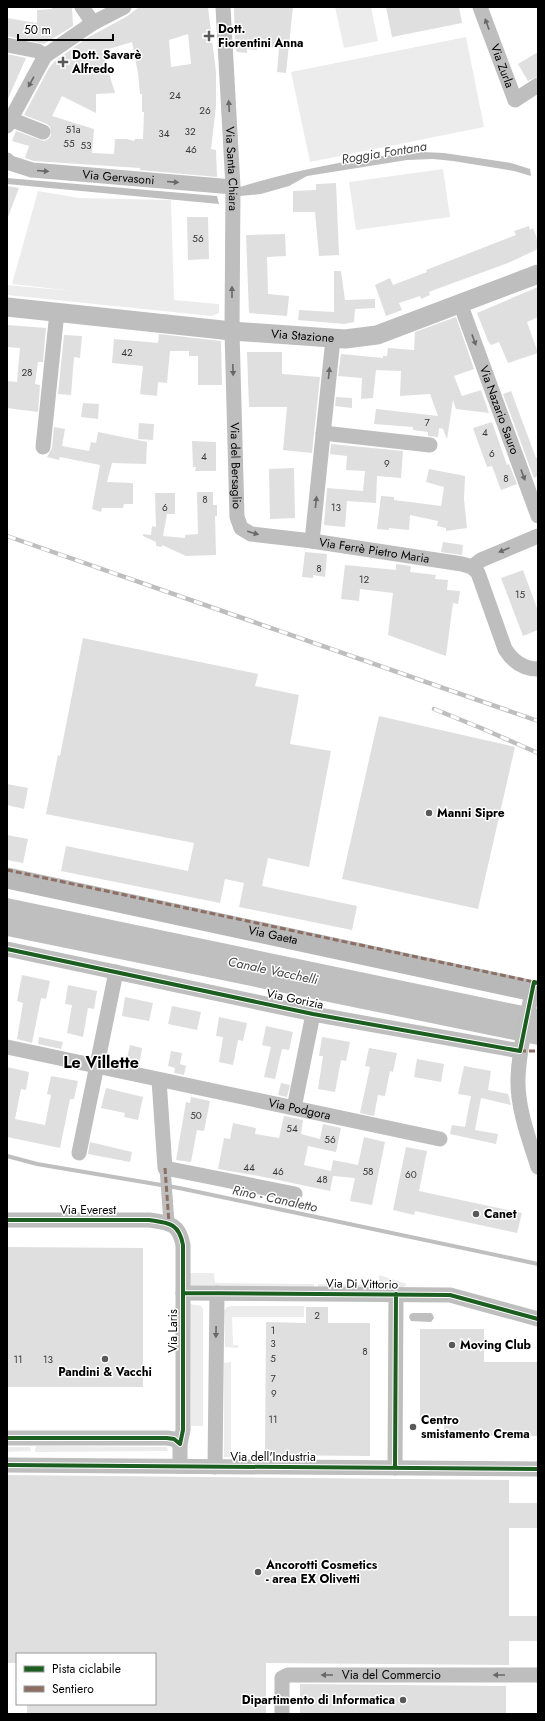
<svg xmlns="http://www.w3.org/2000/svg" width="545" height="1721" font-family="Jost,sans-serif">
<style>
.green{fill:#ececec}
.water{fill:#bfbfbf}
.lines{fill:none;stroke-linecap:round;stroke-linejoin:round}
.stream{stroke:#bfbfbf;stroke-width:4}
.building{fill:#dfdfdf;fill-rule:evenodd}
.pedestrian{stroke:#bebebe;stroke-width:11}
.minor{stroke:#bebebe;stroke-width:15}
.tertiary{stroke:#bebebe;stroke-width:19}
.secondary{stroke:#b8b8b8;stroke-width:21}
.rail-casing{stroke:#bebebe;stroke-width:4.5}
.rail{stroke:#fff;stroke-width:3;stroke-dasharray:9;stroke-linecap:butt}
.quiet{stroke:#8d6e63;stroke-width:3;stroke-dasharray:6 3;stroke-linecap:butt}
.cycleway-casing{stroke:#fff;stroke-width:6}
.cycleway{stroke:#1b5e20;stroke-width:4}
.oneway{fill:#686868}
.poi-dot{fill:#595959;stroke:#fff;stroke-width:1.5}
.labels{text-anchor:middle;stroke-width:3;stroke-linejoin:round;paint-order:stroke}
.number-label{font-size:10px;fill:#383838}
.poi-label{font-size:12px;font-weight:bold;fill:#000;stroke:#fff;text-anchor:start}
.street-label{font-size:12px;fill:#000;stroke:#fff}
.water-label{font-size:13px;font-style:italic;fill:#444;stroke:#fff}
.district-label{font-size:16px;font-weight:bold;fill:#000;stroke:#fff}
</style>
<rect width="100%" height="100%" fill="#fff"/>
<path class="green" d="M335 7H371L378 41 344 48Z
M466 37 484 127 310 162 291 72Z
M443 169 450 217 356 230 349 182Z
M38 191 79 198 171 200 174 300 219 304V313L212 316 7 295V285L73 291 12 284Z
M190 1273H214L215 1283 314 1284V1287L189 1286Z
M379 1275 407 1284 403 1288 318 1287V1284L379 1285Z
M190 1304 201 1306 203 1309V1426H191Z
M231 1306H304V1317H232L233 1345H238V1348L225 1347 224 1310 227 1307Z
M231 1362V1453L239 1454V1457H224V1363Z
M36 1446 167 1447 168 1451 36 1452 35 1451Z
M7 1447H30L31 1451 7 1452Z"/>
<path class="water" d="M422 152 444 153 471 157 511 163 530 169 531 176 514 171 453 161 433 159 407 160 307 176 289 186 261 194 240 196V187C298 169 361 157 422 152Z
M7 178 217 196 219 204 7 184Z
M7 898 538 1009V1045L7 936Z
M413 1313H431L433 1315 434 1318 431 1322 411 1321 409 1317 410 1314Z"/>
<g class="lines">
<path class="stream" d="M7 1156 37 1164 179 1188 538 1264"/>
</g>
<path class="building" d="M52 7H72L73 26 44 44 7 36V18L37 23V10L52 9Z
M139 7H208L216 72V106L211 149 216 150 217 177 140 170V168L34 161 25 158 29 146 12 141 16 131 44 141 48 139 51 135 50 127 47 124 24 115 49 68 55 61 87 38 126 17ZM188 34 191 64 171 67 169 40ZM132 42 138 73 140 94H142V112H144L143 139H135L134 141 127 139H115L114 154 92 153 94 129 52 116 62 96 96 113V94L115 93 102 51Z
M234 7H293L286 73 277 72 279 48 257 46V50L247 49V53L237 52 235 48Z
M386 7H459L462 23 392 37Z
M538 52V76L528 81 518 64Z
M7 54 26 58 7 101Z
M336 183 339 255 319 256 315 212H293V191L316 190V184Z
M7 186 19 188 8 217H7Z
M187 217H208L209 259 188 260Z
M529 226 530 230 533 228 538 241V249L508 263 434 290 429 292 430 295 421 299 420 296 399 303 402 310 386 316 375 285 390 278 393 285 427 272 426 270 516 235 514 231Z
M285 234 286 256 267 257 268 294 289 296 287 316 249 313 246 235Z
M334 271H341L345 300 375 299V308L355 309 354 322 344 324 298 320 299 310 334 312Z
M538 287V317L527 322 538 353 508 363 499 342 491 345 488 341 477 313Z
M456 317 474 369 454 376 462 396 481 390 489 413 456 409 453 400 447 439 443 429 439 428 438 437 428 436V432L413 430V427L374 424 376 409 438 416 430 394 400 396 401 371 376 370 373 398 361 399 362 378 338 376 341 354 383 358V356H387L388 348 414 350 415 332Z
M7 325 46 328 43 362H38L35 384 40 385 38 412 7 408V381L17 382 20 348 7 347Z
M159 334 221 341 222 385H198V356H189V351H170L167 383 158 382 157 396 140 394 143 366 112 363 114 339 158 343Z
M64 335 82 336 80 358 74 357 71 395 58 394Z
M247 352H282V374L320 377 312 453 283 450 287 407H249Z
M511 391 536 458H538V476L534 478 503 394Z
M336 397 352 398V408L335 406Z
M83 403 99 404 98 419 81 417Z
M492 422 507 465 509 464 517 484 501 490 492 466 487 467 473 428Z
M139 423 154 424 153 440 138 439Z
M54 427 65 429 62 446 89 451 91 442 96 443 98 432 147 442 146 464 112 463 107 482 133 483V504H124L123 508H102L101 512 92 509 100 465 60 457 59 460 47 457 52 448Z
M192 441 216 442V471H195L196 467H193Z
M331 444 403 451 401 478 377 476 376 503 347 501 345 527 324 525 327 488 363 491 365 471 346 470 347 456 330 454Z
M294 468 295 518 270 519 269 469Z
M429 469 465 476 464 499 467 528 446 531V528L437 526 438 521 410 515 409 530 389 528V530L377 529 381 496 394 497V500L441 506 444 487 426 482Z
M197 492H213V505H217V516H215L216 555 186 556 162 545V547L156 546V542L143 536V534L151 535 152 526 156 527 155 493H175V514H167L163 536 185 538V535L198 534Z
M443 542 463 545 462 555 441 552Z
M305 552 327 554 325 577 313 575V578L302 577Z
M396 564 411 566 410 572 436 575 435 579 448 580 447 590 460 591 458 604 453 603 446 656 388 635 393 593 360 589 359 601 341 599 345 565 396 570Z
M523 570 538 611V630L523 636 501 578Z
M83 638 258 674 255 686 299 695 290 744 331 751 309 867 268 858 262 886 357 906 352 930 239 907 244 883 225 879 220 903 61 871 66 846 188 871 194 843 46 814 58 755 60 756Z
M379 716 515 747 478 909 342 879Z
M7 784 28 788 24 809 7 805Z
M7 835 28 839 23 863 7 860Z
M22 975 50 981 46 999 41 998 32 1043 17 1039 23 1003 17 1001Z
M68 985 97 991 94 1009 88 1008 83 1037 67 1033 72 1005 65 1004Z
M125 997 153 1003 149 1021 122 1016Z
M172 1006 201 1012 197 1030 168 1024Z
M219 1017 247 1023 243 1041 238 1040 233 1065 219 1062 223 1037 216 1036Z
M266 1026 293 1032 289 1050 282 1049 275 1079 264 1077 271 1047 262 1045Z
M39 1037 63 1042 61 1049 38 1044Z
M322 1037 350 1042 346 1061 341 1060 335 1092 318 1089 323 1056H319Z
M130 1045 142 1048 139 1066 126 1063Z
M369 1048 397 1053 393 1072 390 1071 385 1096 378 1095 374 1116 360 1113 370 1067 365 1066Z
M171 1051 182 1053 180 1064 186 1066 184 1075 174 1073 175 1068 168 1066Z
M417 1059 444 1064 441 1082 414 1077Z
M464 1066 491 1071 488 1090 508 1094 511 1105 481 1098 475 1130 498 1134 496 1144 450 1134 452 1125 465 1127 471 1096 458 1094Z
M7 1067 29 1072 26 1090 21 1089 15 1119 45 1125 51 1095 47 1094 51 1076 78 1081 74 1099H70L60 1148 7 1137Z
M281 1083 290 1085 287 1097 278 1095Z
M106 1088 143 1097 138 1120 124 1117 125 1113 101 1108Z
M191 1097 210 1101 204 1131 197 1130 191 1162 176 1160 186 1102 190 1103Z
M284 1116 303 1120 301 1134 320 1139 323 1124 341 1128 336 1152 308 1146 304 1165 331 1171 333 1160 358 1165 364 1137 385 1142 372 1205 350 1201 355 1178 333 1176 330 1191 259 1176 218 1169 224 1138 230 1139 233 1123 256 1128 255 1134 279 1138Z
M90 1142 132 1152 130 1162 88 1154Z
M406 1147 427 1151 419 1191 522 1213 517 1233 415 1211 414 1215 393 1210Z
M7 1247 143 1248V1387H7Z
M306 1307H328V1323H370V1456L265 1455 266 1322 306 1323Z
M420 1329H484V1362H538V1436L444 1435V1418H420Z
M7 1475 509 1480V1503H538V1528H509V1616H538V1641H509V1665L266 1663V1714H27V1704H155V1654H17V1663H7Z
M300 1684 506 1686V1714H300Z"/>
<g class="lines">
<path class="pedestrian" d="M165 1168 169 1223"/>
<g class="minor">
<path d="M82 7 93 23"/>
<path id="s1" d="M223 7 233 187 232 331 237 517 241 528 251 534 312 541 462 564 472 567 478 573 505 649C513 662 523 669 538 669"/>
<path id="s2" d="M480 7 515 100 538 85"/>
<path d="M7 45 38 51 45 56"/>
<path d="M10 119 43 132"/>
<path d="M7 126 45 56 93 23 124 7"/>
<path id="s3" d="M7 160 10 163 32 170 233 187"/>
<path id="s4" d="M460 303 538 516"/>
<path d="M323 433 430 445"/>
<path d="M43 447 57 312"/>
<path d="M312 541 333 339"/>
<path d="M472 567 481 560 538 536"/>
<path d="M7 949 313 1014 520 1051"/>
<path d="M532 991C527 1020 519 1048 518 1078 517 1108 529 1139 538 1167"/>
<path id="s5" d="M7 1047 440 1139"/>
<path d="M159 1080 165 1168 295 1194"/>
<path d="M294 1108 313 1014"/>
<path d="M79 1153 116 972"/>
<path d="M7 1220H149C169 1223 179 1223 183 1245V1430L180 1444V1466"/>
<path d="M183 1293 450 1295 538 1319"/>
<path d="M7 1438H167L174 1439 180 1444"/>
<path d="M7 1465 538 1469"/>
<path d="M215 1467 217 1293"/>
<path d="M395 1468 396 1294"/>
<path id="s6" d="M282 1714V1678L288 1675H538"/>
</g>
<path class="tertiary" id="s7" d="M7 307 232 331 345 339 377 335 538 274"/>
<path class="secondary" id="s8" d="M7 878 538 992"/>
<defs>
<path id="rail" d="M7 536 538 721
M434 709 481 728 538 753"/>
</defs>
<use href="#rail" class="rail-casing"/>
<use href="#rail" class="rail"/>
<path class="quiet" d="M7 870 534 982
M520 1051H538
M165 1168 169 1223"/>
<defs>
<path id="cycleway" d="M7 949 313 1014 520 1051 534 982 538 983
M7 1220H149C169 1223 179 1223 183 1245V1430L180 1444 174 1439 167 1438H7
M183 1293 450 1295 538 1319
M7 1465 538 1469
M395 1468 396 1294"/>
</defs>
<use href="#cycleway" class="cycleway-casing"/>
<use href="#cycleway" class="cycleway"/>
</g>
<defs><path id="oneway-solid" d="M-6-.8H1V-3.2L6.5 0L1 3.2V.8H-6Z"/></defs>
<g class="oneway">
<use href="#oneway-solid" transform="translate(487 24) rotate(-110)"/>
<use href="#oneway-solid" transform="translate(31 82) rotate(119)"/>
<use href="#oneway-solid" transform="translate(229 106) rotate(-93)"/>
<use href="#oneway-solid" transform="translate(43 171) rotate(5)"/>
<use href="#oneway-solid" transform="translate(173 182) rotate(5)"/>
<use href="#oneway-solid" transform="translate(232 292) rotate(-90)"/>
<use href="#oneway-solid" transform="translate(474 340) rotate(70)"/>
<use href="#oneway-solid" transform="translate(233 370) rotate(88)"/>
<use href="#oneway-solid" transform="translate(329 373) rotate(-84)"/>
<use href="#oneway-solid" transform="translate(523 475) rotate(70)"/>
<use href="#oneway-solid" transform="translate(316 502) rotate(-84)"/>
<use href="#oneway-solid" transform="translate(253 533) rotate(16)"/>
<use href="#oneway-solid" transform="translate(504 550) rotate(157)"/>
<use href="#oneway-solid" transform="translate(216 1332) rotate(91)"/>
<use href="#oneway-solid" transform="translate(327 1675) rotate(180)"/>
<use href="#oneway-solid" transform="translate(499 1675) rotate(180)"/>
</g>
<g class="poi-dot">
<path d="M207 30h4v4h4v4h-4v4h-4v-4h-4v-4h4z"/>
<path d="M61 56h4v4h4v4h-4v4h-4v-4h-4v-4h4z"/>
<circle cx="429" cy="813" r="4"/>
<circle cx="476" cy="1214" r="4"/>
<circle cx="452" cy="1345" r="4"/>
<circle cx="105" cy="1359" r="4"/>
<circle cx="413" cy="1427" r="4"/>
<circle cx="258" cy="1572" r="4"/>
<circle cx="403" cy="1700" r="4"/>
</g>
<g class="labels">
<g class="number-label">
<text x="175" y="99">24</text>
<text x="205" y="114">26</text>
<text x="73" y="133">51a</text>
<text x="190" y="135">32</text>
<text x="164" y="137">34</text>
<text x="69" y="147">55</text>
<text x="86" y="149">53</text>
<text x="191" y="153">46</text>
<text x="198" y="242">56</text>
<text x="127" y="356">42</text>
<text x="27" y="376">28</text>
<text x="427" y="426">7</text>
<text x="485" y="436">4</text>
<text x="492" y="457">6</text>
<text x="204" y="460">4</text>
<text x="387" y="467">9</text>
<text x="506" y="482">8</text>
<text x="205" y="503">8</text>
<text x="165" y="511">6</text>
<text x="336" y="511">13</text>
<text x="319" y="572">8</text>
<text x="364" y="583">12</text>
<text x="520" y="598">15</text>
<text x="196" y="1119">50</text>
<text x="292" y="1132">54</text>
<text x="330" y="1143">56</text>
<text x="249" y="1171">44</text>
<text x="278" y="1175">46</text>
<text x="368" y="1175">58</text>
<text x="411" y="1178">60</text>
<text x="322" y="1183">48</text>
<text x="317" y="1319">2</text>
<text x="273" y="1334">1</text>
<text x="273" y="1347">3</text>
<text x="365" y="1355">8</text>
<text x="273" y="1362">5</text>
<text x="18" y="1363">11</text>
<text x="48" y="1363">13</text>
<text x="273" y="1382">7</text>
<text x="274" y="1397">9</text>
<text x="273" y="1423">11</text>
</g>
<g class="poi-label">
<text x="218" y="33">Dott.<tspan x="218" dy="14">Fiorentini Anna</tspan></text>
<text x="72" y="59">Dott. Savarè<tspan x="72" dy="14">Alfredo</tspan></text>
<text x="437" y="817">Manni Sipre</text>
<text x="484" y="1218">Canet</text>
<text x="460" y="1349">Moving Club</text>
<text x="105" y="1376" text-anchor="middle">Pandini &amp; Vacchi</text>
<text x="421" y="1424">Centro<tspan x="421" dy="14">smistamento Crema</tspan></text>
<text x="266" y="1569">Ancorotti Cosmetics<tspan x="266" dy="14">- area EX Olivetti</tspan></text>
<text x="395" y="1704" text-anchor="end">Dipartimento di Informatica</text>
</g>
<g class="street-label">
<text dy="4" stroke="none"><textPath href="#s2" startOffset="63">Via Zurla</textPath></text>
<text dy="4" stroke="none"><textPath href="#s1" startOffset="162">Via Santa Chiara</textPath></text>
<text dy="4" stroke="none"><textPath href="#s3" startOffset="114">Via Gervasoni</textPath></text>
<text dy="4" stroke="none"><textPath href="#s7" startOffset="297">Via Stazione</textPath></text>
<text dy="4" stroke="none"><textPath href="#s4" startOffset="114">Via Nazario Sauro</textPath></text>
<text dy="4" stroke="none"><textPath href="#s1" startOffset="459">Via del Bersaglio</textPath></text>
<text dy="4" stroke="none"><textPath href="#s1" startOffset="658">Via Ferrè Pietro Maria</textPath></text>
<text dy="4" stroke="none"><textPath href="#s8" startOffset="272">Via Gaeta</textPath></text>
<text transform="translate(295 999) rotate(12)" y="4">Via Gorizia</text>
<text dy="4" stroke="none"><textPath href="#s5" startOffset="299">Via Podgora</textPath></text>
<text x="88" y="1214">Via Everest</text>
<text transform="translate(362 1284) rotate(1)" y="4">Via Di Vittorio</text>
<text transform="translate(173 1331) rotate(-90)" y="4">Via Laris</text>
<text x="273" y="1461">Via dell'Industria</text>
<text dy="4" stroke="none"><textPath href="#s6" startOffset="146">Via del Commercio</textPath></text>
</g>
<g class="water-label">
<text transform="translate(384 152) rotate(-9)" y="5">Roggia Fontana</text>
<text transform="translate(273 970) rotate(12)" y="5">Canale Vacchelli</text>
<text transform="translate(275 1198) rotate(12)" y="5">Rino - Canaletto</text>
</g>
<g class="district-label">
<text x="101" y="1068">Le Villette</text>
</g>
</g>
<rect width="545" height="1721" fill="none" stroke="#000000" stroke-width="16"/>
<rect x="16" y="1653" width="140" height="52" fill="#ffffff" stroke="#999999"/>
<rect x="24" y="1666" width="20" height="6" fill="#1b5e20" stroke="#999999"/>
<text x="52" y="1673" font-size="12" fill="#000000">Pista ciclabile</text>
<rect x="24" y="1686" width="20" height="6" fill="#8d6e63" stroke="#999999"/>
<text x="52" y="1693" font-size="12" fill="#000000">Sentiero</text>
<path d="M18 34v6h95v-6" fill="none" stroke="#000000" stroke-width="2"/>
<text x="24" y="34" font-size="12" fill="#000000" stroke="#ffffff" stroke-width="3" paint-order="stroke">50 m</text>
</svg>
